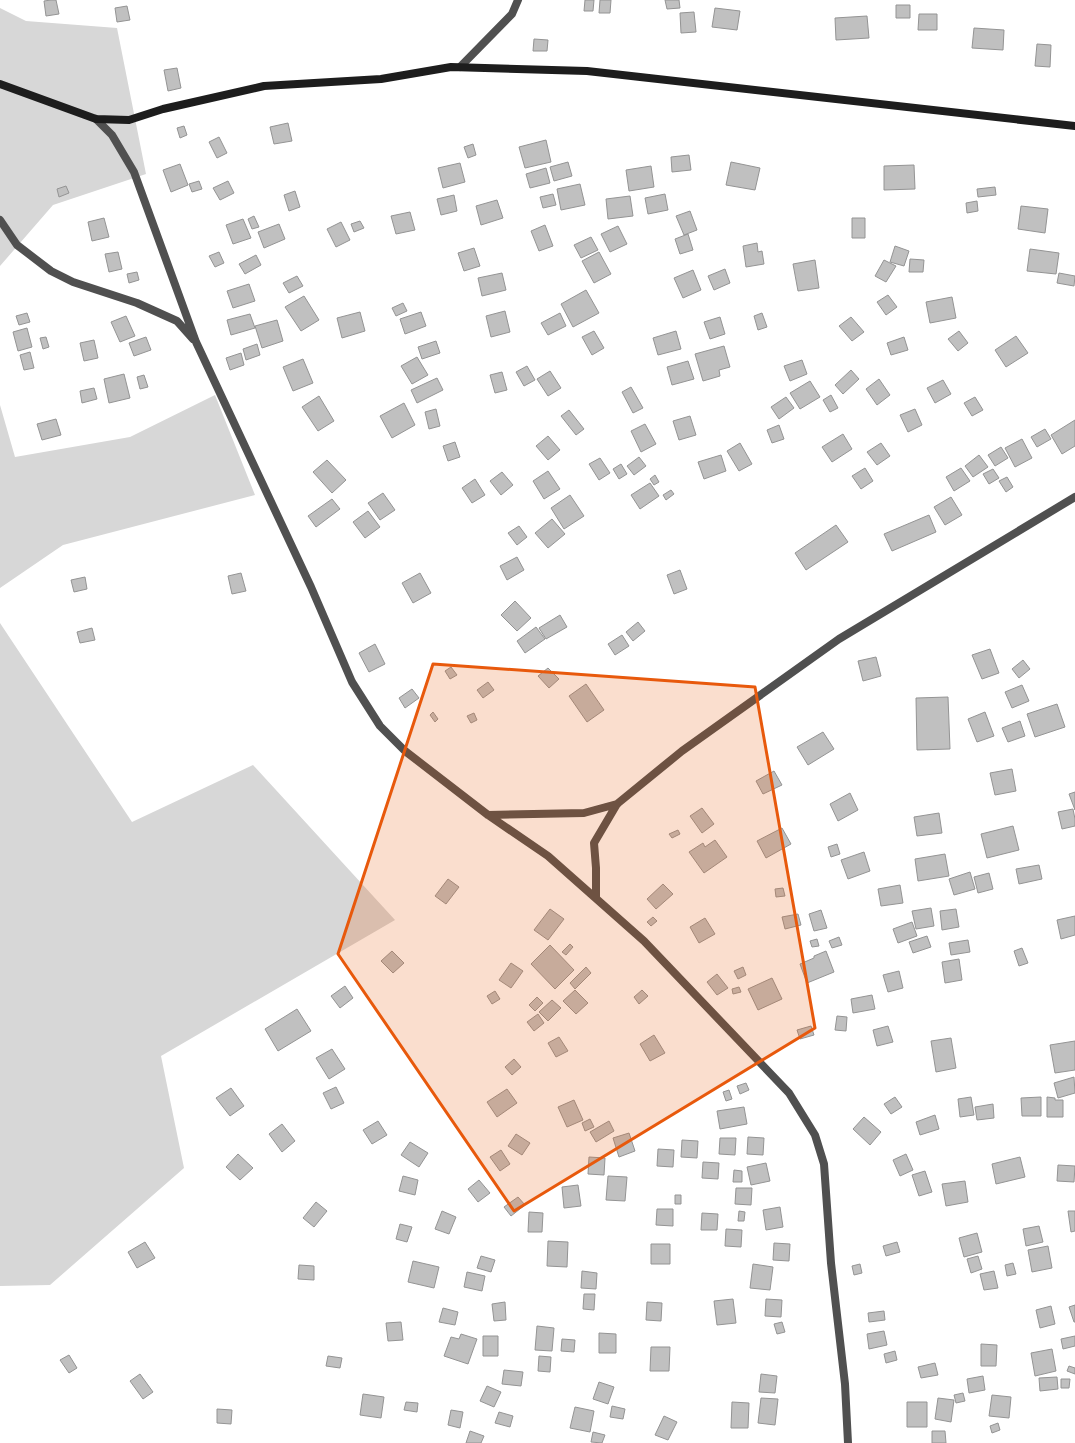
<svg xmlns="http://www.w3.org/2000/svg" width="1075" height="1443" font-family="Ubuntu,sans-serif">
<style>
.green{fill:#d7d7d7}
.building{fill:#c0c0c0;stroke:#949494}
.lines{fill:none;stroke-linecap:round;stroke-linejoin:round}
.minor{stroke:#505050;stroke-width:8}
.secondary{stroke:#1d1d1d;stroke-width:8}
.marked{fill:#e8590c;fill-opacity:0.2;stroke:#e8590c;stroke-width:3;stroke-linejoin:round}
</style>
<rect width="100%" height="100%" fill="#fff"/>
<path class="green" d="M0 8 26 21 117 28 146 174 53 205 0 266Z
M215 395 255 495 63 545 0 588V405L15 457 130 437Z
M0 623 132 822 253 765 395 920 161 1056 184 1168 50 1285 0 1286Z"/>
<path class="building" d="M51 0H56L59 14 46 16 44 1Z
M585 0H594L593 11H584Z
M600 0H611L610 13H599Z
M665 0H679L680 8 667 9Z
M896 5H910V18H896Z
M127 6 130 20 117 22 115 8Z
M715 8 740 11 737 30 712 27Z
M694 12 696 32 681 33 680 13Z
M919 14H937V30H918Z
M867 16 869 38 836 40 835 18Z
M974 28 1004 30 1003 50 972 48Z
M534 39 548 40 547 51H533Z
M1037 44 1051 45 1050 67 1035 66Z
M177 68 181 88 168 91 164 70Z
M288 123 292 141 274 144 270 127Z
M184 126 187 135 180 138 177 128Z
M219 137 227 153 217 158 209 142Z
M546 140 551 162 525 168 519 147Z
M473 144 476 155 468 158 464 147Z
M689 155 691 170 672 172 671 157Z
M568 162 572 176 554 181 550 167Z
M731 162 760 168 755 190 726 185Z
M460 163 465 182 443 188 438 168Z
M180 164 188 185 171 192 163 170Z
M914 165 915 189 884 190V166Z
M651 166 654 187 629 191 626 170Z
M546 168 550 183 530 188 526 174Z
M199 181 202 189 192 192 189 184Z
M228 181 234 193 220 200 213 188Z
M580 184 585 205 561 210 557 189Z
M66 186 69 193 59 197 57 189Z
M995 187 996 195 978 197 977 189Z
M295 191 300 207 289 211 284 195Z
M553 194 556 205 543 208 540 197Z
M665 194 668 210 648 214 645 198Z
M454 195 457 211 441 215 437 199Z
M630 196 633 216 608 219 606 199Z
M497 200 503 218 481 225 476 206Z
M977 201 978 211 967 213 966 203Z
M1021 206 1048 209 1045 233 1018 229Z
M690 211 697 230 684 235 676 216Z
M410 212 415 230 396 234 391 216Z
M254 216 259 227 252 229 248 219Z
M104 218 109 237 92 241 88 222Z
M852 218H865V238H852Z
M243 219 251 238 233 244 226 225Z
M360 221 364 228 354 232 351 224Z
M341 222 350 240 336 247 327 229Z
M279 224 285 239 264 248 258 232Z
M545 225 553 246 539 251 531 231Z
M618 226 627 244 610 252 601 234Z
M688 234 693 250 680 254 675 239Z
M591 237 598 250 581 258 574 245Z
M757 243 758 252 762 251 764 264 746 267 743 246Z
M895 246 909 251 904 266 890 262Z
M474 248 480 266 464 271 458 253Z
M1030 249 1059 253 1056 274 1027 271Z
M118 252 122 269 109 272 105 254Z
M219 252 224 263 215 267 209 256Z
M599 252 611 274 594 283 582 261Z
M256 255 261 265 245 274 239 264Z
M910 259 924 260 923 272H909Z
M815 260 819 288 798 291 793 264Z
M884 260 896 266 886 282 875 276Z
M725 269 730 283 714 290 708 276Z
M693 270 701 290 683 298 674 278Z
M137 272 139 280 129 283 127 274Z
M502 273 506 290 482 296 478 278Z
M1059 273 1075 276 1074 286 1057 283Z
M297 276 303 286 289 293 283 283Z
M249 284 255 301 233 308 227 291Z
M586 290 599 313 573 327 561 304Z
M888 295 897 307 886 315 877 302Z
M304 296 319 320 301 331 285 307Z
M952 297 956 318 930 323 926 302Z
M403 303 407 311 396 316 392 308Z
M505 311 510 332 491 337 486 316Z
M360 312 365 331 342 338 337 318Z
M421 312 426 326 405 334 400 319Z
M27 313 30 322 19 325 16 316Z
M560 313 566 326 548 335 541 323Z
M762 313 767 327 758 330 754 316Z
M250 314 255 328 231 335 227 320Z
M126 316 135 336 120 342 111 322Z
M720 317 725 334 710 339 704 322Z
M851 317 864 332 852 341 839 326Z
M277 320 283 341 262 348 255 326Z
M27 328 32 347 18 351 13 332Z
M594 331 604 348 592 355 582 337Z
M676 331 681 349 658 355 653 338Z
M959 331 968 343 958 351 948 339Z
M1016 336 1028 353 1006 367 995 350Z
M46 337 49 347 43 349 40 338Z
M146 337 151 350 134 356 129 343Z
M904 337 908 350 891 355 887 343Z
M94 340 98 358 84 361 80 343Z
M436 341 440 353 422 359 418 347Z
M257 344 260 355 246 360 243 349Z
M724 346 730 367 719 370 720 376 703 381 695 354Z
M30 352 34 368 24 370 20 355Z
M241 353 244 365 230 370 226 358Z
M417 357 428 375 412 384 401 366Z
M303 359 313 383 293 391 283 367Z
M802 360 807 374 790 381 784 366Z
M688 361 694 379 672 385 667 367Z
M527 366 535 380 524 386 516 372Z
M851 370 859 379 843 394 835 385Z
M550 371 561 388 548 396 537 379Z
M502 372 507 390 495 393 490 375Z
M124 374 130 398 109 403 104 379Z
M144 375 148 387 140 389 137 377Z
M437 378 443 390 417 403 411 390Z
M879 379 890 395 877 405 866 389Z
M943 380 951 394 935 403 927 388Z
M810 381 820 397 800 409 790 393Z
M631 387 643 408 633 413 622 392Z
M94 388 97 399 82 403 80 391Z
M831 395 838 408 830 412 823 400Z
M319 396 334 421 318 431 302 407Z
M786 397 794 408 779 419 771 407Z
M975 397 983 410 972 416 964 403Z
M404 403 415 425 392 438 380 416Z
M436 409 440 426 429 429 425 412Z
M915 409 922 425 908 432 900 415Z
M569 410 584 429 576 435 561 416Z
M690 416 696 435 679 440 673 421Z
M56 419 61 435 42 440 37 424Z
M1075 420V446L1062 454 1051 435Z
M645 424 656 444 641 452 631 431Z
M779 425 784 439 772 443 767 430Z
M1045 429 1051 439 1037 447 1031 437Z
M843 434 852 449 832 462 822 447Z
M548 436 560 450 548 460 536 446Z
M1022 439 1032 458 1015 467 1005 448Z
M455 442 460 457 448 461 443 446Z
M740 443 752 464 739 471 727 451Z
M881 443 890 456 877 465 867 452Z
M1001 447 1008 458 995 466 988 455Z
M721 455 726 471 704 479 698 462Z
M979 455 988 467 973 477 965 466Z
M639 457 646 466 634 475 627 466Z
M600 458 610 473 599 480 589 464Z
M327 460 346 480 332 493 313 472Z
M621 464 627 474 619 479 613 469Z
M865 468 873 481 861 489 852 476Z
M961 468 970 481 954 491 946 477Z
M993 469 999 478 989 484 983 474Z
M548 471 560 489 544 499 533 481Z
M502 472 513 485 501 495 490 481Z
M655 475 659 482 654 485 650 479Z
M1007 477 1013 487 1006 492 999 481Z
M475 479 485 495 472 503 462 488Z
M650 483 659 496 640 509 631 495Z
M671 490 674 494 666 500 663 495Z
M383 493 395 510 380 520 368 503Z
M570 495 584 516 564 529 551 508Z
M951 497 962 515 945 525 934 507Z
M332 499 340 509 316 527 308 516Z
M368 511 380 527 365 538 353 522Z
M929 515 936 532 892 551 884 534Z
M552 519 565 534 548 548 535 533Z
M836 525 848 542 806 570 795 553Z
M519 526 527 537 517 545 508 533Z
M517 557 524 570 507 580 500 566Z
M680 570 687 589 674 594 667 575Z
M241 573 246 591 232 594 228 576Z
M420 573 431 593 413 603 402 583Z
M85 577 87 589 74 592 71 580Z
M515 601 531 618 517 631 501 615Z
M560 615 567 627 546 639 539 628Z
M638 622 645 631 633 641 626 632Z
M536 627 545 639 525 653 517 641Z
M92 628 95 640 80 643 77 632Z
M622 635 629 646 615 655 608 644Z
M375 644 385 664 369 672 359 653Z
M990 649 999 673 982 679 972 655Z
M876 657 881 676 863 681 858 661Z
M1023 660 1030 669 1019 678 1012 669Z
M451 667 457 675 450 679 445 671Z
M548 668 559 679 549 688 538 676Z
M488 682 494 690 483 698 477 690Z
M586 684 604 710 587 722 569 696Z
M1022 685 1029 701 1012 708 1005 692Z
M412 689 419 698 405 708 399 698Z
M948 697 950 749 917 750 916 698Z
M1057 704 1065 727 1035 737 1027 714Z
M433 712 438 719 435 722 430 715Z
M985 712 994 736 977 742 968 719Z
M474 713 477 720 471 723 467 716Z
M1020 721 1025 736 1008 742 1002 728Z
M823 732 834 749 808 765 797 747Z
M1012 769 1016 791 995 795 990 773Z
M774 771 782 785 763 794 756 781Z
M1075 792V810L1069 794Z
M850 793 858 810 838 821 830 804Z
M702 808 714 824 702 833 690 816Z
M1073 809 1075 819V826L1062 829 1058 812Z
M939 813 942 833 917 836 914 817Z
M1013 826 1019 850 987 858 981 834Z
M782 828 791 844 766 858 757 841Z
M678 830 680 834 672 838 669 834Z
M715 840 727 857 704 873 689 852 703 843 705 847Z
M837 844 840 854 831 857 828 847Z
M864 852 870 871 848 879 841 860Z
M945 854 949 876 918 881 915 859Z
M1039 865 1042 879 1019 884 1016 869Z
M970 872 975 889 954 895 949 879Z
M989 873 993 889 978 893 974 877Z
M448 879 459 887 446 904 435 896Z
M663 884 673 894 656 909 647 899Z
M900 885 903 903 881 906 878 889Z
M783 888 785 896 776 897 775 889Z
M931 908 934 926 916 929 912 911Z
M550 909 564 919 548 940 534 930Z
M956 909 959 927 942 930 940 911Z
M821 910 827 928 814 931 809 914Z
M798 914 801 925 785 929 782 917Z
M1075 916V935L1061 939 1057 920Z
M653 917 657 921 651 926 647 922Z
M705 918 715 934 699 943 690 927Z
M912 922 917 936 898 943 893 929Z
M927 936 931 947 913 953 909 942Z
M839 937 842 945 832 948 829 941Z
M817 939 819 946 812 947 810 941Z
M968 940 970 952 951 955 949 943Z
M570 944 573 947 566 955 562 952Z
M550 945 574 970 555 989 531 964Z
M1022 948 1028 963 1019 966 1014 951Z
M392 951 404 963 393 973 381 961Z
M826 951 834 972 807 983 800 964 814 958V956Z
M959 959 962 980 945 983 942 962Z
M511 963 523 971 511 988 499 980Z
M586 967 591 973 575 989 570 983Z
M743 967 746 975 738 979 734 971Z
M899 971 903 988 888 992 883 975Z
M717 974 728 988 717 995 707 982Z
M772 978 782 999 758 1010 748 989Z
M345 986 353 998 340 1008 331 996Z
M739 987 741 992 733 994 732 989Z
M575 990 588 1003 576 1014 563 1001Z
M642 990 648 996 639 1004 634 997Z
M495 991 500 999 492 1004 487 996Z
M872 995 875 1009 853 1013 851 999Z
M537 997 543 1003 535 1011 529 1005Z
M552 1000 561 1008 548 1021 539 1012Z
M297 1009 311 1031 278 1051 265 1029Z
M538 1014 544 1023 534 1031 527 1022Z
M837 1016 847 1017 846 1031 835 1030Z
M811 1026 814 1035 800 1039 797 1030Z
M888 1026 893 1042 877 1046 873 1030Z
M654 1035 665 1053 650 1061 640 1044Z
M559 1037 568 1051 556 1057 548 1043Z
M951 1038 956 1068 936 1072 931 1041Z
M1075 1041V1070L1055 1073 1050 1045Z
M332 1049 345 1069 329 1079 316 1058Z
M514 1059 521 1067 512 1075 505 1067Z
M1074 1077 1075 1093 1058 1098 1054 1083Z
M746 1083 749 1090 740 1094 737 1086Z
M336 1087 344 1103 331 1109 323 1093Z
M231 1088 244 1106 230 1116 216 1098Z
M507 1089 517 1103 497 1117 487 1102Z
M729 1090 732 1099 726 1101 723 1092Z
M895 1097 902 1107 891 1114 884 1104Z
M971 1097 974 1115 960 1117 958 1099Z
M1041 1097V1116H1022L1021 1098Z
M1047 1097 1055 1098V1100H1063V1117H1047Z
M574 1100 583 1120 567 1127 558 1107Z
M993 1104 994 1118 977 1120 975 1107Z
M744 1107 747 1124 720 1129 717 1111Z
M935 1115 939 1129 920 1135 916 1122Z
M864 1117 881 1132 870 1145 853 1129Z
M590 1119 594 1127 585 1131 582 1123Z
M378 1121 387 1135 372 1144 363 1130Z
M609 1121 614 1131 596 1142 590 1132Z
M282 1124 295 1141 282 1152 269 1134Z
M629 1133 635 1151 619 1157 613 1138Z
M516 1134 530 1143 522 1155 508 1146Z
M748 1137 764 1138 763 1155 747 1154Z
M720 1138H736L735 1155 719 1154Z
M682 1140 698 1141 697 1158 681 1157Z
M410 1142 428 1153 419 1167 401 1155Z
M658 1149 674 1150 673 1167 657 1166Z
M501 1150 510 1164 500 1171 490 1157Z
M238 1154 253 1168 240 1180 226 1167Z
M906 1154 913 1170 900 1176 893 1160Z
M589 1157 605 1158 604 1175 588 1174Z
M1020 1157 1025 1177 996 1184 992 1164Z
M703 1162 719 1163 718 1179 702 1178Z
M766 1163 770 1181 751 1185 747 1167Z
M1058 1165 1075 1166 1074 1182 1057 1181Z
M734 1170 742 1171V1182H733Z
M925 1171 932 1192 919 1196 912 1175Z
M403 1176 418 1180 415 1195 399 1191Z
M608 1176 627 1177 625 1201 606 1200Z
M479 1180 490 1193 478 1202 468 1189Z
M965 1181 968 1202 946 1206 942 1184Z
M578 1185 581 1206 564 1208 562 1187Z
M736 1188H752L751 1205 735 1204Z
M675 1195H681V1204H675Z
M518 1197 525 1205 511 1216 504 1207Z
M316 1202 327 1211 314 1227 303 1218Z
M780 1207 783 1227 766 1230 763 1210Z
M657 1209H673V1226L656 1225Z
M442 1211 456 1217 449 1234 435 1229Z
M739 1211 745 1212 744 1221H738Z
M1068 1211H1075V1231L1071 1232Z
M529 1212 543 1213 542 1232H528Z
M702 1213 718 1214 717 1230H701Z
M400 1224 412 1227 407 1242 396 1239Z
M1039 1226 1043 1242 1026 1246 1023 1229Z
M726 1229 742 1230 741 1247 725 1246Z
M977 1233 982 1252 964 1257 959 1238Z
M548 1241 568 1242 567 1267 547 1266Z
M145 1242 155 1258 137 1268 128 1252Z
M897 1242 900 1252 886 1256 883 1246Z
M774 1243 790 1244 789 1261 773 1260Z
M651 1244H670V1264H651Z
M1048 1246 1052 1268 1032 1272 1028 1250Z
M481 1256 495 1260 491 1272 477 1268Z
M978 1256 982 1269 971 1273 967 1259Z
M413 1261 439 1267 434 1288 408 1282Z
M1013 1263 1016 1274 1007 1276 1005 1265Z
M753 1264 773 1267 770 1290 750 1288Z
M860 1264 862 1273 854 1275 852 1266Z
M299 1265 314 1266V1280L298 1279Z
M582 1271 597 1273 596 1289 581 1288Z
M994 1271 998 1288 984 1290 980 1274Z
M467 1272 485 1276 482 1291 464 1287Z
M584 1294H595L594 1310 583 1309Z
M733 1299 736 1323 717 1325 714 1301Z
M766 1299 782 1300 781 1317 765 1316Z
M505 1302 506 1320 494 1321 492 1304Z
M647 1302 662 1303 661 1321 646 1320Z
M1075 1305V1322H1074L1069 1307Z
M1051 1306 1055 1324 1040 1328 1036 1310Z
M443 1308 458 1312 455 1325 439 1322Z
M884 1311 885 1320 869 1322 868 1313Z
M401 1322 403 1340 388 1341 386 1323Z
M782 1322 785 1332 777 1334 774 1324Z
M537 1326 554 1328 552 1351 535 1350Z
M884 1331 887 1345 869 1349 867 1334Z
M599 1333 616 1334V1353H599Z
M461 1334 477 1339 468 1364 444 1356 451 1337 459 1339Z
M483 1336H498V1356H483Z
M1075 1336V1346L1063 1349 1061 1339Z
M562 1339 575 1340 574 1352 561 1351Z
M981 1344 997 1345 996 1366H981Z
M651 1347H670L669 1371H650Z
M1052 1349 1056 1371 1035 1376 1031 1353Z
M895 1351 897 1360 886 1363 884 1354Z
M69 1355 77 1368 69 1373 60 1360Z
M328 1356 342 1358 340 1368 326 1366Z
M539 1356 551 1357 550 1372 538 1371Z
M935 1363 938 1375 921 1378 918 1367Z
M1069 1366 1075 1368V1374L1067 1371Z
M504 1370 523 1372 521 1386 502 1384Z
M140 1374 153 1392 143 1399 130 1381Z
M761 1374 777 1376 775 1393 759 1392Z
M983 1376 985 1390 969 1393 967 1379Z
M1057 1377 1058 1389 1040 1391 1039 1378Z
M1061 1379H1070L1069 1388H1061Z
M599 1382 614 1387 608 1404 593 1399Z
M487 1386 501 1392 494 1407 480 1401Z
M963 1393 965 1401 956 1403 954 1395Z
M363 1394 384 1397 381 1418 360 1415Z
M992 1395 1011 1397 1009 1418 989 1416Z
M761 1398 778 1399 775 1425 758 1423Z
M938 1398 954 1400 951 1422 935 1419Z
M406 1402 418 1403 417 1412 404 1410Z
M732 1402 749 1403 748 1428H731Z
M907 1402H927V1427H907Z
M612 1406 625 1409 623 1419 610 1417Z
M575 1407 594 1411 590 1432 570 1428Z
M217 1409 232 1410 231 1424 217 1423Z
M451 1410 463 1412 460 1428 448 1425Z
M499 1412 513 1416 510 1427 495 1423Z
M664 1416 677 1422 668 1440 655 1435Z
M998 1423 1000 1430 992 1433 990 1426Z
M470 1431 484 1436 481 1443H466Z
M932 1431H945L946 1443H932Z
M593 1432 605 1435 602 1443 591 1442Z"/>
<g class="lines">
<path class="minor" d="M460 67 512 14 518 0
M96 119 112 135 134 172 196 342 311 587 352 682 380 726 405 751 488 815 548 856 644 941 789 1093 815 1135 824 1164 831 1263 845 1384 848 1443
M0 220 17 245 51 271 73 282 137 303 177 321 193 339
M488 815 584 813 617 804
M596 897V868L594 843 617 804 682 751 839 639 1075 497"/>
<path class="secondary" d="M0 84 96 119 129 120 163 109 264 86 381 79 451 67 587 71 1075 126"/>
</g>
<path class="marked" d="M433 664 755 687 815 1028 514 1211 338 954Z"/>
</svg>
